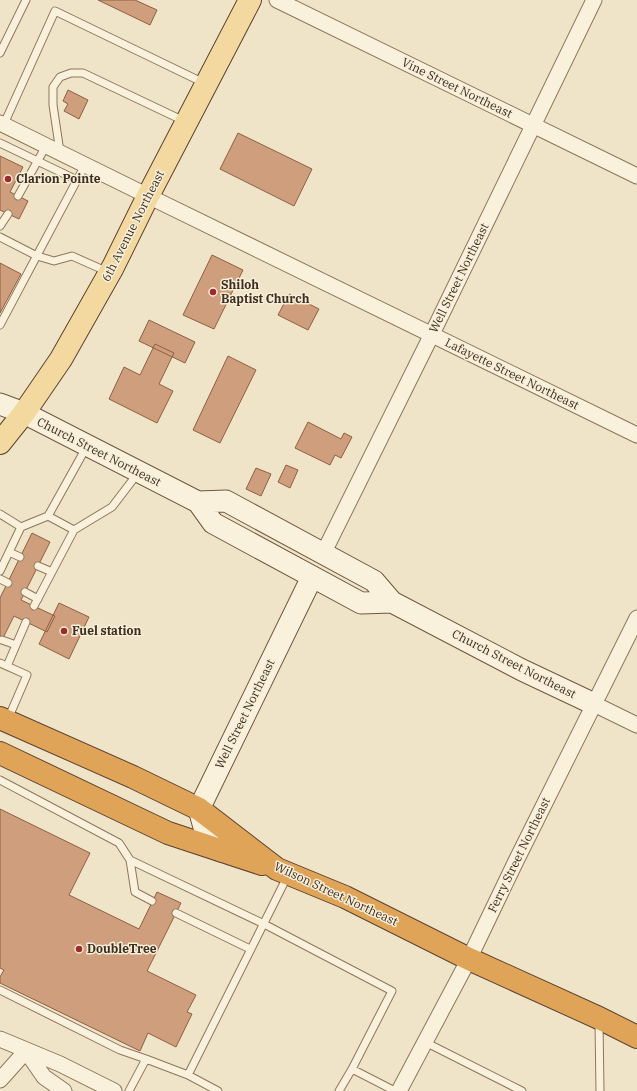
<svg xmlns="http://www.w3.org/2000/svg" width="637" height="1091" font-family="'IBM Plex Serif',serif">
<style>
.building{fill:#cf9f7d;stroke:#8d5f41}
.lines{fill:none;stroke-linecap:round;stroke-linejoin:round}
.lane-casing{stroke:#8d765c;stroke-width:9}
.street-casing{stroke:#8d765c;stroke-width:17}
.secondary-casing{stroke:#6f573f;stroke-width:23}
.primary-casing{stroke:#5b4430;stroke-width:24}
.highway-casing{stroke:#5b4430;stroke-width:24}
.lane{stroke:#faf1dc;stroke-width:7}
.street{stroke:#faf1dc;stroke-width:15}
.secondary{stroke:#faf1dc;stroke-width:21}
.primary{stroke:#f3d9a0;stroke-width:22}
.highway{stroke:#e0a458;stroke-width:22}
.poi-dot{fill:#9e2a2b;stroke:#f7eed8;stroke-width:1.5}
.labels{text-anchor:middle;stroke-width:3;stroke-linejoin:round;paint-order:stroke}
.street-label{font-size:12px;fill:#3d2e20;stroke:#f7eed8}
.poi-label{font-size:12px;font-weight:bold;fill:#3d2e20;stroke:#f7eed8;text-anchor:start}
</style>
<rect width="100%" height="100%" fill="#f0e4c8"/>
<path class="building" d="M98 0H135L157 10 150 25Z
M68 90 88 100 79 119 64 111 68 104 63 101Z
M238 133 312 169 294 206 220 169Z
M0 156 23 167 10 192 28 201 19 219 0 210Z
M212 255 243 270 214 329 183 315Z
M0 263 21 274 0 313Z
M289 294 319 309 308 330 278 315Z
M149 320 195 342 185 363 139 341Z
M155 344 174 353 159 384 173 391 157 423 109 399 124 367 140 375Z
M228 356 256 370 220 443 193 430Z
M308 422 341 439 344 433 352 437 341 458 335 455 330 465 295 448Z
M286 465 298 470 290 488 278 482Z
M256 468 271 474 261 496 246 489Z
M32 533 50 542 21 600 55 616 47 632 14 616 0 644V598Z
M59 603 89 617 69 659 39 644Z
M0 809 90 853 69 895 139 929 157 892 181 903 147 971 196 995 187 1012 192 1014 176 1047 148 1033 140 1051 0 983V977L4 970 0 968Z"/>
<g class="lines">
<defs>
<path id="lane" d="M0 53 26 0
M4 124 55 11 204 83
M0 143 77 180
M60 152 53 105V87L60 77 71 73H83L184 121
M18 196 46 146
M0 226 8 214
M0 237 37 256 54 261 72 256 108 272
M0 325 85 165
M0 514 21 527 48 516 74 530
M48 516 87 446
M9 552 20 557
M38 566 52 572
M0 571 21 527
M0 579 8 583
M25 592 38 599
M34 606 74 530 112 507 138 473
M2 640 16 645
M0 663 27 675 8 719
M7 666 26 622
M0 780 119 843 130 860 264 924 392 991 352 1069
M130 860 135 892 152 901
M176 913 250 949
M0 990 120 1050 146 1059
M599 1022 600 1091
M425 1042 522 1091
M129 1091 146 1059 188 1075
M218 1091 188 1075 288 875
M339 1091 352 1069 395 1091"/>
<path id="street" d="M277 0 637 176
M0 123 148 196 637 435
M323 554 432 334 594 0
M594 704 637 725
M0 1039 60 1064 114 1091
M26 1051 44 1077 64 1091
M0 1080 26 1051
M399 1091 469 959 516 861 637 618"/>
<path id="secondary" d="M0 404 24 413 198 502 213 523 361 603 392 602
M198 502 226 501 374 581 392 602 522 670 594 704
M221 851 205 831 199 809 312 577"/>
<path id="primary" d="M0 443 24 413 61 359 113 267 148 196 250 0"/>
<path id="highway" d="M0 718 133 777 199 809 277 869 345 897 469 959 599 1018 637 1037
M0 753 168 833 262 864"/>
</defs>
<use href="#lane" class="lane-casing"/>
<use href="#street" class="street-casing"/>
<use href="#secondary" class="secondary-casing"/>
<use href="#primary" class="primary-casing"/>
<use href="#highway" class="highway-casing"/>
<use href="#lane" class="lane"/>
<use href="#street" class="street"/>
<use href="#secondary" class="secondary"/>
<use href="#primary" class="primary"/>
<use href="#highway" class="highway"/>
</g>
<g class="poi-dot">
<circle cx="8" cy="179" r="4"/>
<circle cx="213" cy="292" r="4"/>
<circle cx="64" cy="631" r="4"/>
<circle cx="79" cy="949" r="4"/>
</g>
<g class="labels">
<g class="street-label">
<text transform="translate(457 88) rotate(26)" y="4">Vine Street Northeast</text>
<text transform="translate(133 226) rotate(-63)" y="4">6th Avenue Northeast</text>
<text transform="translate(459 278) rotate(-64)" y="4">Well Street Northeast</text>
<text transform="translate(512 374) rotate(26)" y="4">Lafayette Street Northeast</text>
<text transform="translate(99 452) rotate(27)" y="4">Church Street Northeast</text>
<text transform="translate(514 664) rotate(27)" y="4">Church Street Northeast</text>
<text transform="translate(245 714) rotate(-64)" y="4">Well Street Northeast</text>
<text transform="translate(519 855) rotate(-64)" y="4">Ferry Street Northeast</text>
<text transform="translate(336 894) rotate(25)" y="4">Wilson Street Northeast</text>
</g>
<g class="poi-label">
<text x="16" y="183">Clarion Pointe</text>
<text x="221" y="289">Shiloh<tspan x="221" dy="14">Baptist Church</tspan></text>
<text x="72" y="635">Fuel station</text>
<text x="87" y="953">DoubleTree</text>
</g>
</g>
</svg>
